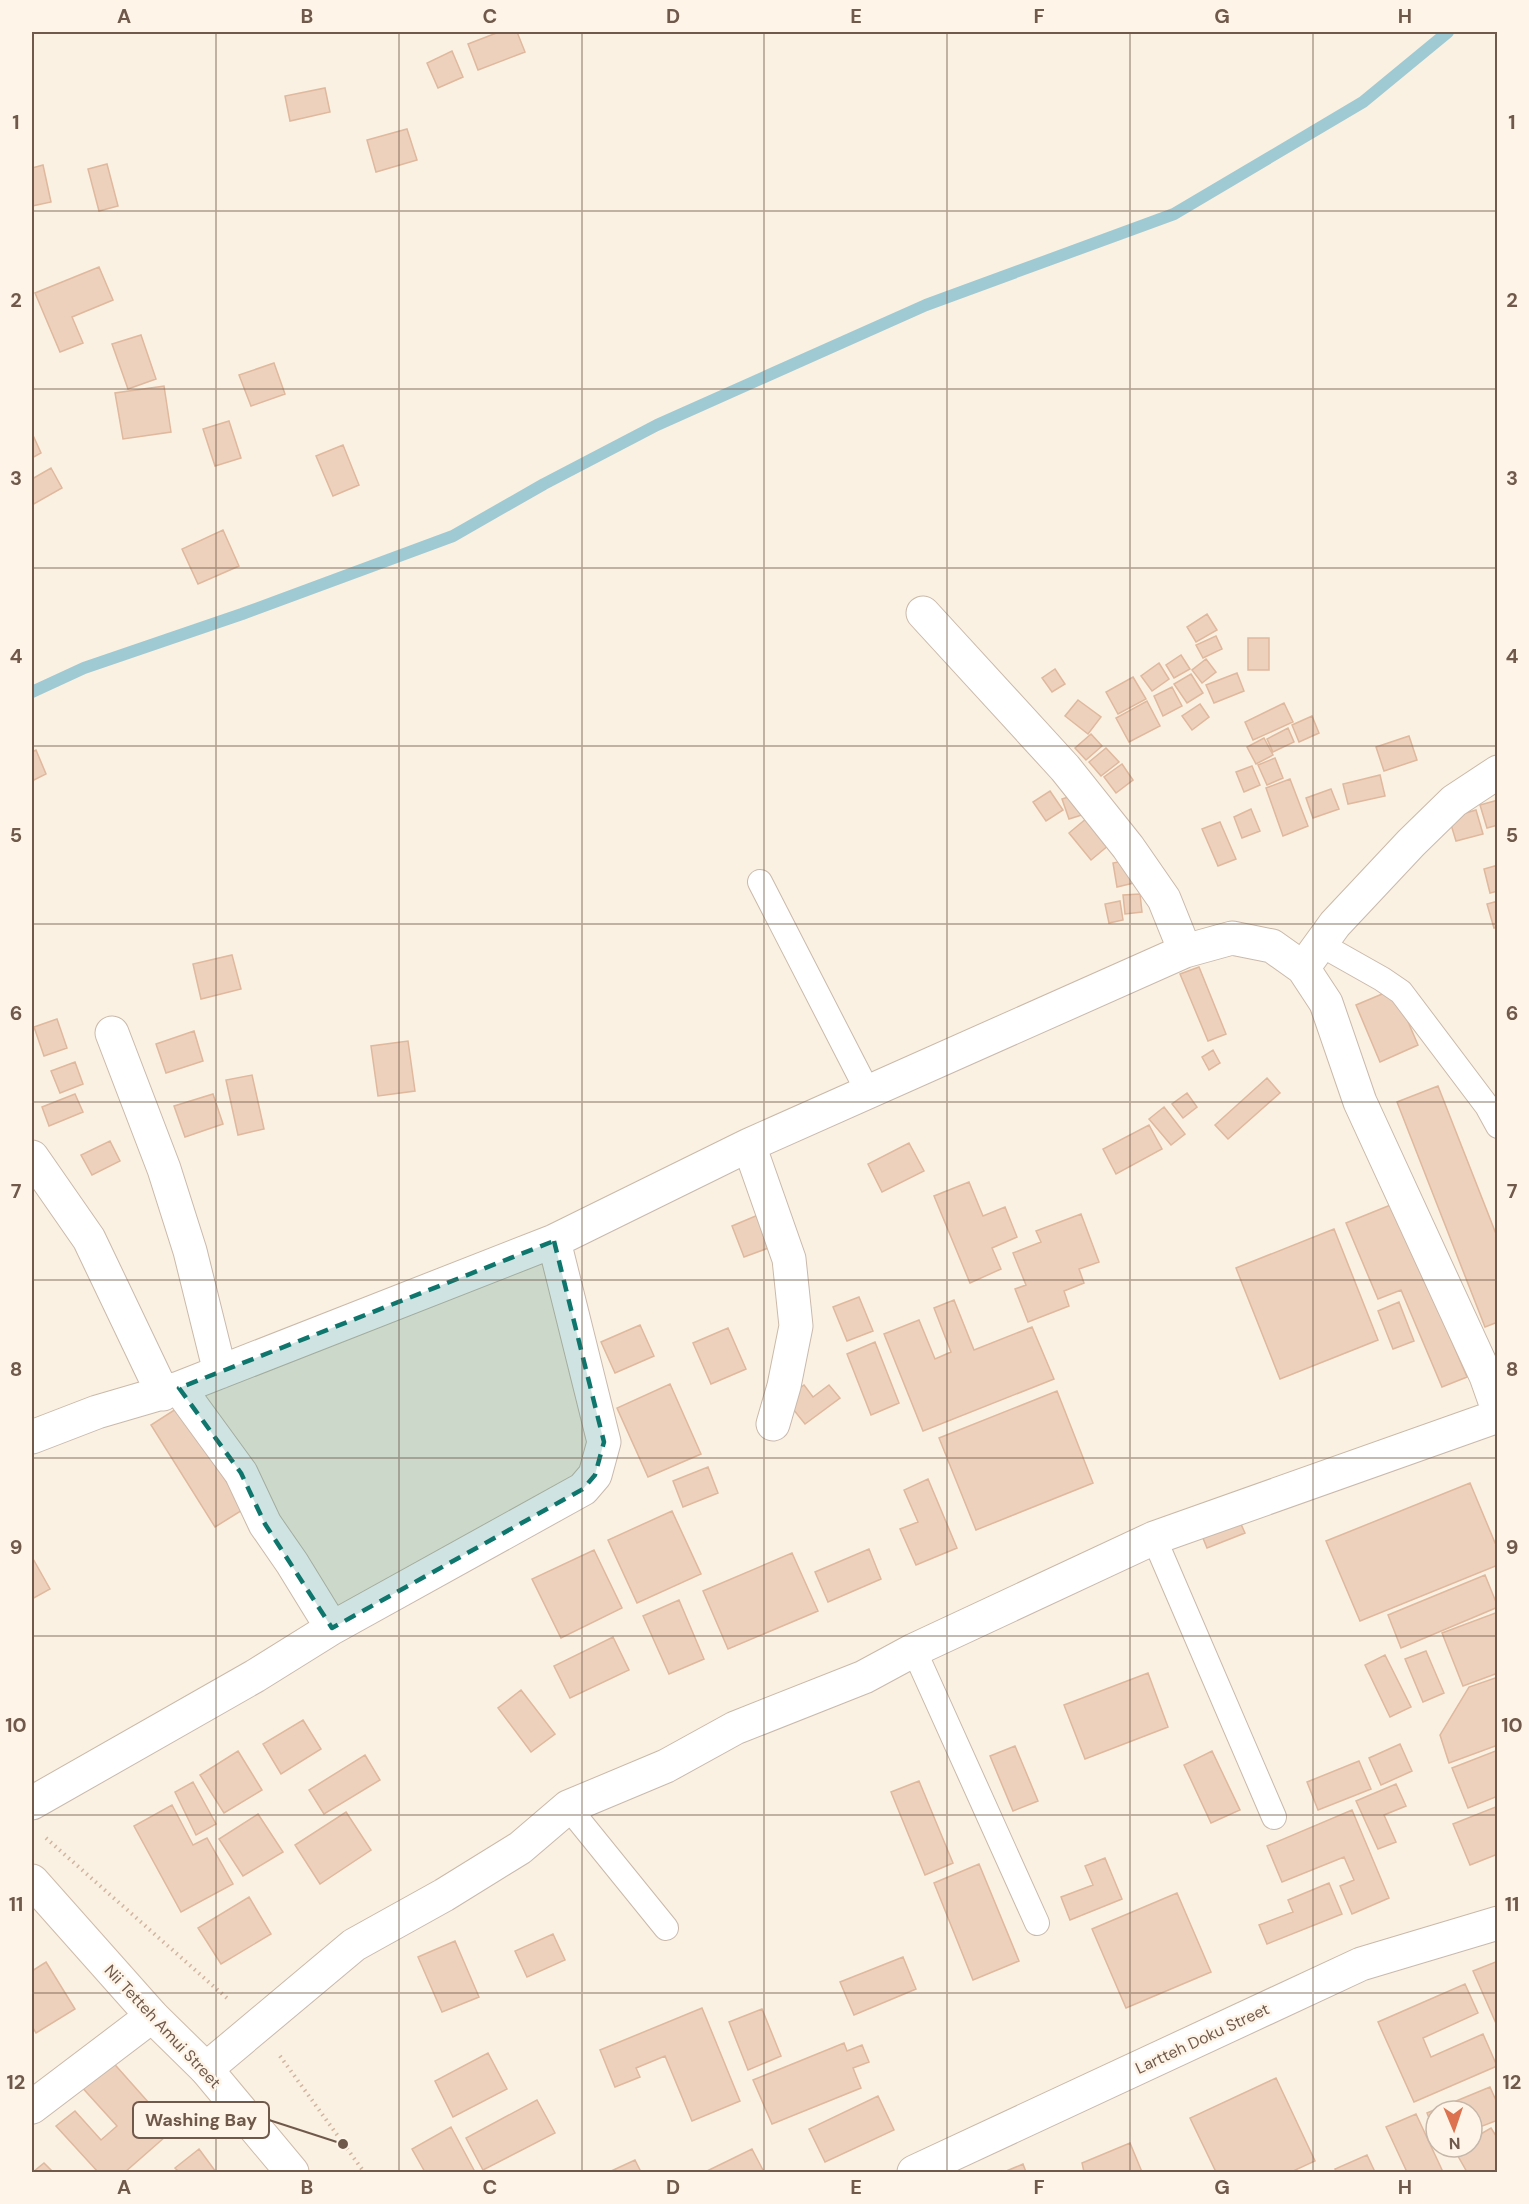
<svg xmlns="http://www.w3.org/2000/svg" width="1529" height="2204" font-family="'DM Sans',sans-serif">
<style>
.lines{fill:none;stroke-linecap:round;stroke-linejoin:round}
.stream{stroke:#9fcad3;stroke-width:12}
.building{fill:#eed1bc;stroke:#dfb89d;stroke-width:1.5}
.service-casing{stroke:#cab9aa;stroke-width:26}
.minor-casing{stroke:#cab9aa;stroke-width:35}
.secondary-casing{stroke:#cfbbaa;stroke-width:35}
.path{stroke:#d2b49f;stroke-width:4;stroke-dasharray:1.5 4.5;stroke-linecap:butt}
.service{stroke:#fff;stroke-width:24}
.minor{stroke:#fff;stroke-width:33}
.secondary{stroke:#fff;stroke-width:33}
.marked{fill:#0f766e;fill-opacity:0.2;stroke:#0f766e;stroke-width:4.5;stroke-dasharray:12 8;stroke-linejoin:round}
.grid{fill:none;stroke:#70594b;stroke-width:1.5;stroke-opacity:0.55}
.labels{text-anchor:middle;stroke-width:5;stroke-linejoin:round;paint-order:stroke}
.street-label{font-size:16px;fill:#70594b;stroke:#fef5e8}
.leader{fill:none;stroke:#70594b;stroke-width:2}
.callout-dot{fill:#70594b;stroke:#fef5e8;stroke-width:2}
.callout{fill:#fef5e8;stroke:#70594b;stroke-width:2}
.callout-label{font-size:18px;text-anchor:middle;font-weight:bold;fill:#70594b}
.neatline{fill:none;stroke:#70594b;stroke-width:2}
.grid-label{font-size:20px;text-anchor:middle;font-weight:bold;fill:#70594b}
</style>
<rect width="100%" height="100%" fill="#faf1e2"/>
<g class="lines">
<path class="stream" d="M32 692 84 668 242 614 453 536 544 484 657 425 926 305 1174 214 1363 102 1448 32"/>
</g>
<path class="building" d="M499 32H517L525 52 478 70 468 44Z
M452 51 463 77 438 88 427 63Z
M325 88 330 112 290 121 285 96Z
M407 129 417 160 376 172 367 140Z
M107 164 118 206 99 211 88 169Z
M43 165 51 202 32 206V168Z
M99 267 113 300 72 317 83 343 60 352 35 293Z
M141 335 156 379 128 389 112 344Z
M274 363 285 394 251 406 239 375Z
M164 386 171 432 123 439 115 393Z
M229 421 241 458 215 466 203 429Z
M32 433 41 453 32 458Z
M343 445 359 485 333 496 316 456Z
M51 468 62 488 32 505V479Z
M223 530 239 566 198 584 182 549Z
M1207 614 1217 630 1196 642 1187 627Z
M1216 636 1222 649 1203 658 1196 645Z
M1248 638H1269V670H1248Z
M1181 655 1190 669 1174 678 1166 665Z
M1206 659 1216 672 1202 683 1192 670Z
M1159 663 1169 679 1152 691 1141 676Z
M1055 669 1065 684 1052 692 1042 678Z
M1237 673 1244 691 1214 703 1206 685Z
M1191 674 1203 693 1187 703 1174 684Z
M1133 677 1146 699 1118 714 1106 692Z
M1172 687 1182 706 1163 716 1154 696Z
M1078 700 1101 717 1088 734 1065 716Z
M1147 701 1160 726 1129 742 1116 718Z
M1284 703 1293 722 1253 740 1245 722Z
M1200 704 1209 717 1192 730 1182 716Z
M1312 716 1319 733 1299 742 1292 725Z
M1288 728 1294 742 1273 752 1267 739Z
M1091 734 1102 746 1086 760 1075 748Z
M1409 736 1417 760 1384 771 1376 747Z
M1264 738 1273 755 1256 764 1247 747Z
M1106 748 1119 762 1101 776 1089 762Z
M36 750 46 774 32 781V752Z
M1275 758 1283 778 1267 785 1258 765Z
M1122 764 1133 780 1116 793 1104 777Z
M1252 766 1260 785 1244 792 1236 772Z
M1380 775 1385 796 1348 804 1343 784Z
M1290 779 1308 826 1283 836 1266 788Z
M1331 789 1339 809 1313 818 1306 798Z
M1050 791 1063 810 1046 821 1033 802Z
M1081 793 1088 813 1069 819 1062 799Z
M1498 800V825L1487 828 1480 805Z
M1251 809 1260 831 1242 838 1234 817Z
M1476 810 1483 834 1456 841 1449 818Z
M1087 818 1109 845 1091 860 1069 833Z
M1220 822 1236 859 1218 866 1202 829Z
M1133 859 1138 882 1117 887 1113 863Z
M1498 865V891L1490 893 1484 869Z
M1140 894 1142 912 1125 914 1123 895Z
M1120 901 1123 920 1109 923 1105 904Z
M1498 901V927L1494 928 1487 904Z
M232 955 241 989 201 999 193 964Z
M1199 967 1226 1034 1208 1041 1180 974Z
M1394 989 1418 1045 1380 1062 1356 1005Z
M57 1019 67 1048 44 1056 34 1027Z
M194 1031 203 1061 166 1073 156 1044Z
M408 1041 415 1091 378 1096 371 1046Z
M1213 1050 1220 1063 1209 1070 1202 1057Z
M75 1062 83 1084 60 1093 51 1071Z
M252 1075 264 1129 238 1135 226 1080Z
M1267 1078 1280 1093 1228 1139 1215 1125Z
M1438 1086 1498 1239V1322L1485 1327 1397 1102Z
M1187 1093 1197 1107 1183 1118 1172 1104Z
M75 1094 83 1112 49 1126 42 1107Z
M213 1094 223 1124 185 1137 174 1106Z
M1164 1107 1185 1134 1171 1145 1149 1119Z
M1149 1125 1162 1149 1116 1174 1103 1149Z
M110 1141 120 1161 92 1175 81 1155Z
M909 1143 924 1171 882 1192 868 1164Z
M969 1182 983 1216 1005 1207 1017 1237 992 1248 1001 1269 970 1283 934 1196Z
M1393 1204 1467 1377 1442 1387 1401 1290 1378 1299 1346 1223Z
M1081 1214 1099 1262 1079 1269 1084 1283 1064 1291 1069 1306 1028 1322 1015 1289 1026 1285 1013 1253 1041 1242 1036 1231Z
M758 1215 771 1247 744 1257 732 1226Z
M1334 1229 1378 1340 1280 1379 1236 1268Z
M859 1297 873 1331 847 1341 833 1307Z
M954 1300 974 1350 1032 1327 1054 1379 923 1431 884 1334 919 1320 935 1359 951 1352 934 1308Z
M1399 1302 1414 1341 1393 1349 1378 1311Z
M640 1325 654 1356 615 1373 601 1342Z
M728 1328 746 1369 711 1384 693 1343Z
M875 1342 899 1403 871 1415 847 1354Z
M670 1384 701 1454 648 1477 617 1408Z
M804 1385 813 1397 829 1385 840 1398 805 1424 785 1399Z
M1057 1391 1093 1483 976 1530 939 1438Z
M179 1407 244 1509 215 1527 151 1425Z
M708 1467 718 1493 683 1507 673 1481Z
M928 1479 957 1548 916 1565 900 1529 918 1522 904 1490Z
M1470 1483 1498 1550V1565L1360 1621 1326 1541Z
M672 1511 701 1574 637 1603 608 1540Z
M1235 1511 1245 1533 1207 1548 1198 1526Z
M869 1549 881 1579 828 1602 815 1572Z
M594 1550 622 1608 561 1638 532 1579Z
M792 1553 818 1611 728 1649 703 1591Z
M32 1557 50 1589 32 1599Z
M1485 1575 1498 1607 1401 1648 1388 1615Z
M679 1600 704 1659 669 1674 643 1616Z
M1498 1612V1673L1463 1686 1442 1633Z
M613 1637 629 1670 570 1698 554 1666Z
M1426 1651 1444 1693 1423 1702 1405 1659Z
M1385 1655 1411 1707 1390 1717 1365 1665Z
M1148 1673 1168 1727 1085 1759 1064 1705Z
M1498 1677V1745L1449 1763 1440 1735 1469 1687Z
M521 1690 555 1734 531 1752 498 1708Z
M303 1720 321 1749 281 1774 263 1744Z
M1400 1744 1412 1771 1381 1785 1369 1758Z
M1015 1746 1038 1801 1013 1811 990 1756Z
M1498 1750V1796L1468 1808 1452 1768Z
M238 1751 262 1790 224 1813 200 1775Z
M1212 1751 1240 1810 1211 1823 1184 1765Z
M365 1755 380 1780 324 1814 309 1790Z
M1359 1761 1371 1789 1318 1810 1307 1782Z
M919 1781 953 1863 925 1875 891 1792Z
M193 1782 216 1824 196 1835 175 1792Z
M1396 1784 1406 1806 1384 1815 1396 1842 1378 1849 1356 1801Z
M172 1805 193 1845 207 1838 233 1884 181 1912 134 1826Z
M1498 1806V1854L1470 1865 1453 1824Z
M1352 1810 1389 1898 1352 1914 1340 1886 1354 1880 1344 1857 1282 1882 1267 1846Z
M346 1812 371 1850 320 1884 295 1845Z
M258 1814 283 1852 243 1876 219 1839Z
M1105 1858 1122 1899 1070 1920 1061 1897 1093 1885 1085 1866Z
M979 1864 1019 1961 973 1980 934 1883Z
M1329 1883 1342 1914 1267 1944 1259 1925 1293 1912 1288 1900Z
M1177 1893 1211 1972 1126 2008 1092 1929Z
M249 1897 271 1934 221 1964 198 1928Z
M553 1934 565 1960 527 1977 515 1951Z
M455 1941 479 1997 442 2012 418 1957Z
M903 1957 916 1989 854 2015 840 1982Z
M1498 1961V2028L1473 1971Z
M46 1962 75 2009 36 2033 32 2026V1971Z
M1465 1984 1478 2013 1423 2038 1431 2057 1483 2034 1497 2066 1414 2102 1378 2022Z
M702 2008 740 2101 692 2121 665 2056 636 2068 640 2077 615 2087 600 2050Z
M762 2009 781 2056 748 2070 729 2022Z
M844 2043 847 2051 862 2045 869 2062 853 2068 861 2088 772 2124 753 2080Z
M488 2053 507 2089 453 2117 435 2081Z
M109 2058 173 2130 125 2172H98L56 2126 75 2111 101 2140 117 2126 79 2084Z
M1276 2078 1315 2161 1291 2172H1216L1190 2118Z
M1490 2087 1498 2105V2120L1472 2130V2111H1436V2136L1427 2113Z
M878 2096 894 2130 825 2162 809 2129Z
M537 2100 555 2133 483 2170 466 2138Z
M1416 2114 1443 2172H1407L1386 2127Z
M451 2127 475 2172H425L412 2149Z
M1491 2128 1498 2139V2172H1467L1454 2149 1472 2147V2139Z
M1130 2143 1142 2172H1084L1082 2163Z
M199 2149 216 2172H179L175 2168Z
M752 2149 764 2172H705Z
M1367 2155 1375 2172H1337L1335 2169Z
M635 2160 641 2172H609Z
M44 2163 53 2172H33Z
M1023 2164 1026 2172H1004Z"/>
<g class="lines">
<defs>
<path id="service" d="M760 882 868 1092
M1320 944 1382 979 1401 992 1487 1106 1498 1126
M1154 1538 1274 1817
M914 1650 1037 1923
M568 1807 666 1928"/>
<path id="minor" d="M923 613 1065 768 1128 847 1164 899 1185 951
M1303 968 1335 924 1411 843 1454 801 1498 772
M112 1033 164 1169 190 1251 220 1372
M749 1145 789 1259 796 1326 784 1386 773 1424
M32 1157 89 1239 163 1394
M32 1437 97 1412 179 1388 554 1241 749 1145 1185 951 1232 938 1272 946 1303 968 1326 1003 1360 1102 1486 1376 1498 1410
M332 1628 583 1489 595 1475 604 1442 554 1241
M32 1803 255 1676 332 1628 292 1563 265 1524 241 1473 179 1388
M206 2069 354 1945 444 1895 520 1848 568 1807 666 1766 735 1728 864 1677 914 1650 1154 1538 1498 1416
M32 2107 152 2016
M914 2172 1361 1964 1498 1923"/>
<path id="secondary" d="M32 1881 152 2016 206 2069 292 2172"/>
</defs>
<use href="#service" class="service-casing"/>
<use href="#minor" class="minor-casing"/>
<use href="#secondary" class="secondary-casing"/>
<path class="path" d="M46 1838 229 2000
M280 2056 364 2172"/>
<use href="#service" class="service"/>
<use href="#minor" class="minor"/>
<use href="#secondary" class="secondary"/>
</g>
<path class="marked" d="M554 1241 604 1442 595 1475 583 1489 332 1628 265 1524 241 1473 179 1388Z"/>
<path class="grid" d="M216 32V2172M399 32V2172M582 32V2172M764 32V2172M947 32V2172M1130 32V2172M1313 32V2172M32 211H1498M32 389H1498M32 568H1498M32 746H1498M32 924H1498M32 1102H1498M32 1280H1498M32 1458H1498M32 1636H1498M32 1815H1498M32 1993H1498"/>
<g class="labels">
<g class="street-label">
<text transform="translate(163 2026) rotate(47)" y="6">Nii Tetteh Amui Street</text>
<text transform="translate(1202 2038) rotate(-25)" y="6">Lartteh Doku Street</text>
</g>
</g>
<path class="leader" d="M343 2144L269 2120"/>
<circle class="callout-dot" cx="343" cy="2144" r="6"/>
<rect class="callout" x="133" y="2102" width="136" height="36" rx="6"/>
<g class="callout-label">
<text x="201" y="2126">Washing Bay</text>
</g>
<rect width="1529" height="2204" fill="none" stroke="#fef5e8" stroke-width="66"/>
<g transform="translate(1454 2129) rotate(178)"><circle r="28" fill="#fef5e8" stroke="#c5b7a9" stroke-width="1.5"/>
<path d="M0-4.5L10 22L0 15L-10 22Z" fill="#dc724f"/>
<text y="-9" font-size="16" font-weight="bold" text-anchor="middle" fill="#70594b">N</text>
</g>
<rect x="33" y="33" width="1463" height="2138" class="neatline"/>
<g class="grid-label">
<text x="124" y="23">A</text>
<text x="307" y="23">B</text>
<text x="490" y="23">C</text>
<text x="673" y="23">D</text>
<text x="856" y="23">E</text>
<text x="1039" y="23">F</text>
<text x="1222" y="23">G</text>
<text x="1405" y="23">H</text>
<text x="16" y="129">1</text>
<text x="1512" y="129">1</text>
<text x="16" y="307">2</text>
<text x="1512" y="307">2</text>
<text x="16" y="485">3</text>
<text x="1512" y="485">3</text>
<text x="16" y="663">4</text>
<text x="1512" y="663">4</text>
<text x="16" y="842">5</text>
<text x="1512" y="842">5</text>
<text x="16" y="1020">6</text>
<text x="1512" y="1020">6</text>
<text x="16" y="1198">7</text>
<text x="1512" y="1198">7</text>
<text x="16" y="1376">8</text>
<text x="1512" y="1376">8</text>
<text x="16" y="1554">9</text>
<text x="1512" y="1554">9</text>
<text x="16" y="1732">10</text>
<text x="1512" y="1732">10</text>
<text x="16" y="1911">11</text>
<text x="1512" y="1911">11</text>
<text x="16" y="2089">12</text>
<text x="1512" y="2089">12</text>
<text x="124" y="2194">A</text>
<text x="307" y="2194">B</text>
<text x="490" y="2194">C</text>
<text x="673" y="2194">D</text>
<text x="856" y="2194">E</text>
<text x="1039" y="2194">F</text>
<text x="1222" y="2194">G</text>
<text x="1405" y="2194">H</text>
</g>
</svg>
